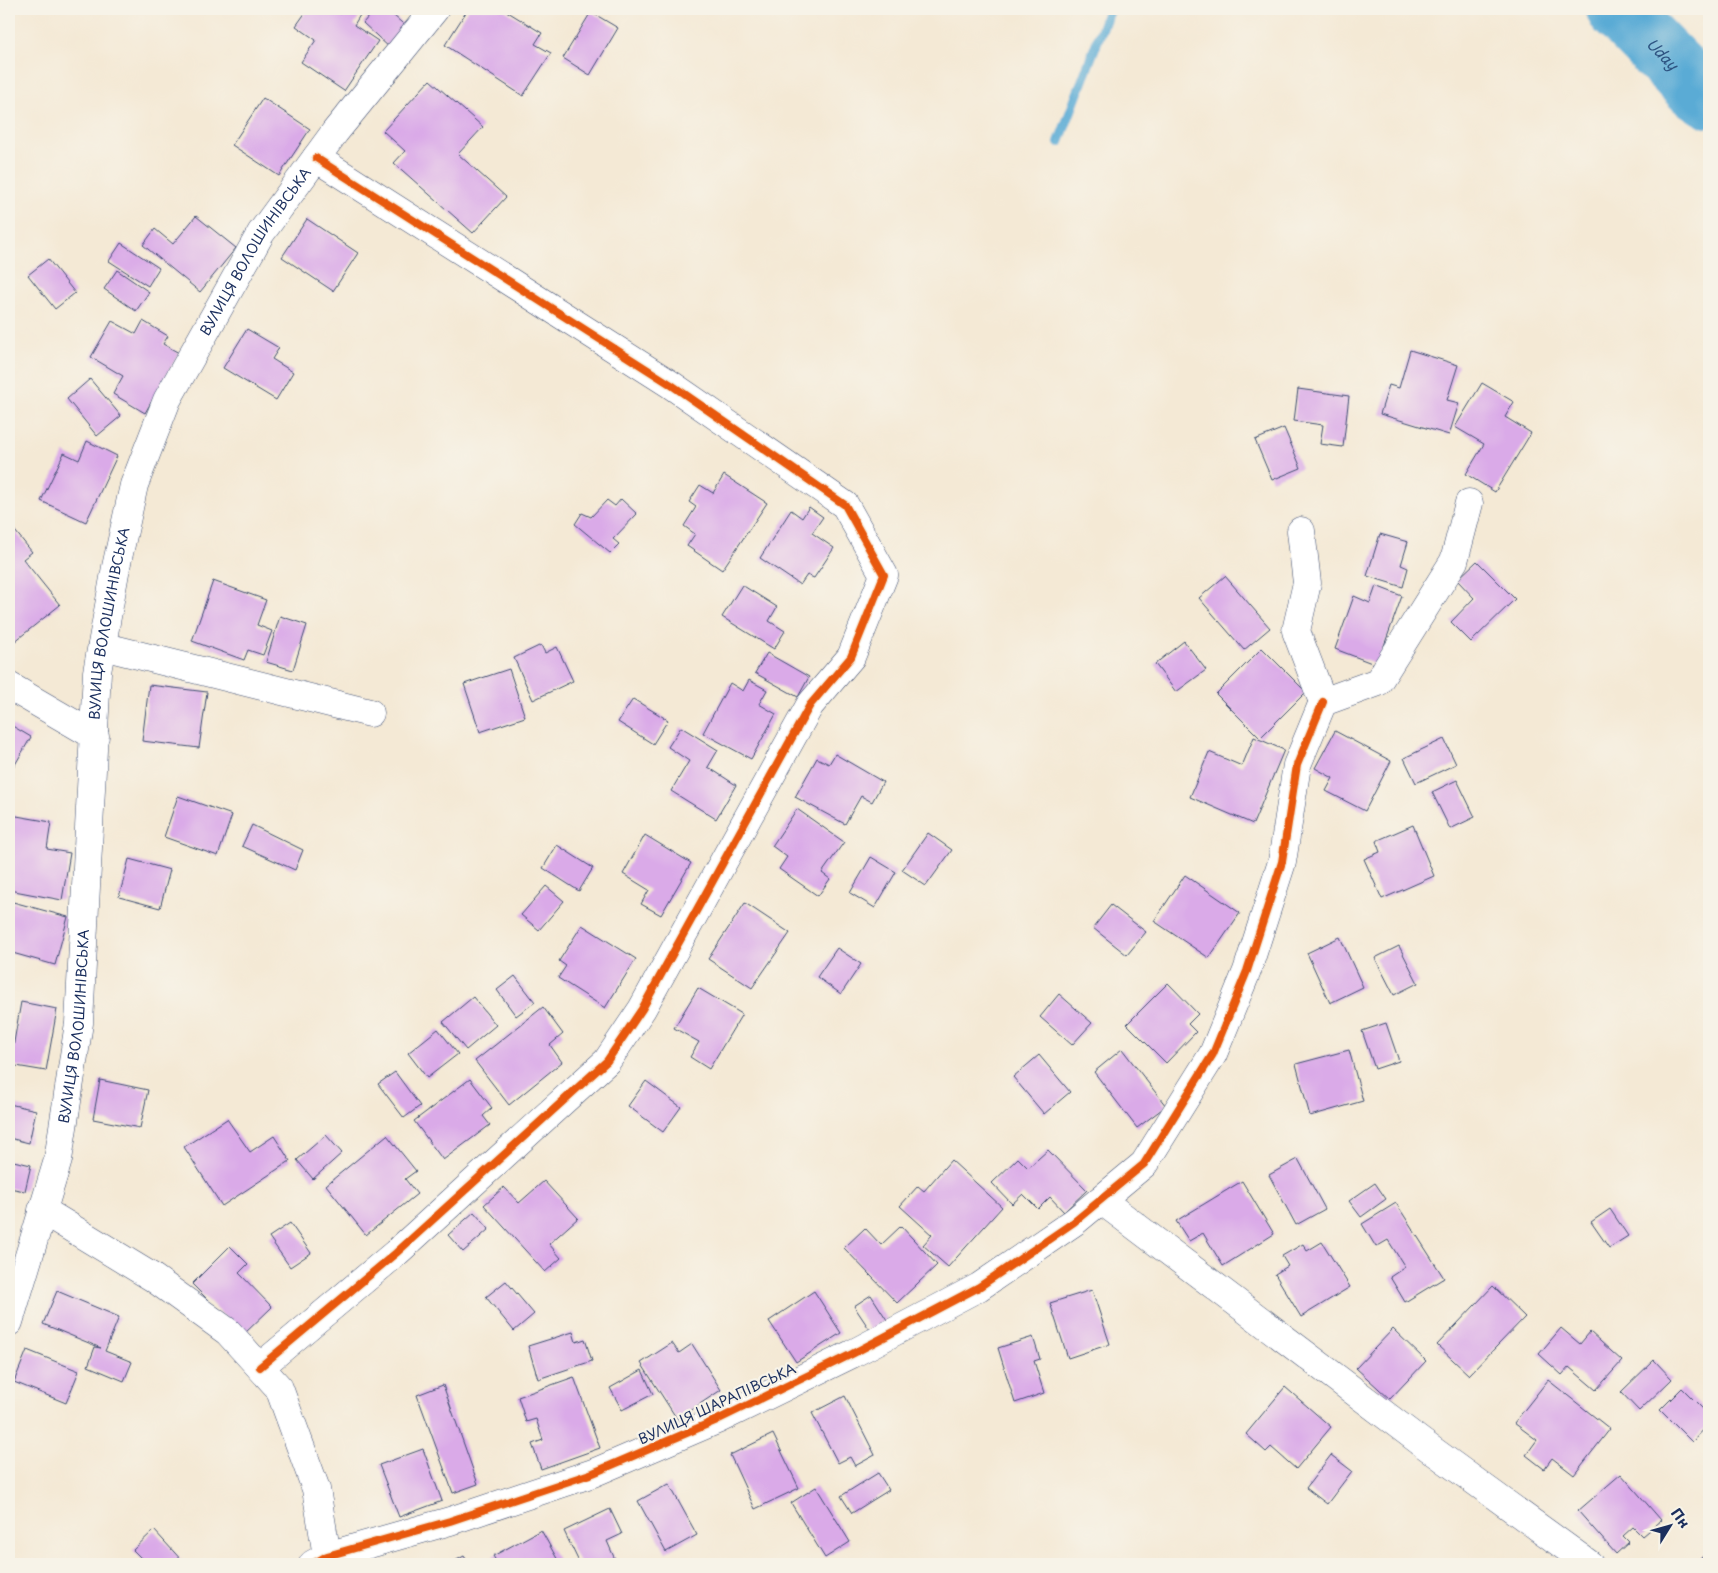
<svg xmlns="http://www.w3.org/2000/svg" width="1718" height="1573" font-family="'Playpen Sans',sans-serif">
<style>
.lines{fill:none;stroke-linecap:round;stroke-linejoin:round}
.stream{stroke:#5aabd5;stroke-width:10}
.river{stroke:#5aabd5;stroke-width:62}
.building{fill:#daaae8}
.minor-casing{stroke:#3c4b70;stroke-width:29}
.minor{stroke:#fff;stroke-width:28}
.cycleway-casing{stroke:#f7f3e8;stroke-width:11}
.cycleway{stroke:#e8590c;stroke-width:8}
.labels{text-anchor:middle;stroke-width:4.5;stroke-linejoin:round;paint-order:stroke}
.street-label{font-size:14px;fill:#1b2f5e;stroke:#f7f3e8}
.water-label{font-size:15px;font-style:italic;fill:#2e5482;stroke:#f7f3e8}
</style>
<rect width="100%" height="100%" fill="#f7f3e8"/>
<filter id="ink" filterUnits="userSpaceOnUse"><feTurbulence type="fractalNoise" baseFrequency=".02" numOctaves="2"/><feDisplacementMap in="SourceGraphic" scale="10" xChannelSelector="R" yChannelSelector="G"/><feConvolveMatrix kernelMatrix="1 2 1 2 8 2 1 2 1" color-interpolation-filters="sRGB"/></filter>
<filter id="wash" filterUnits="userSpaceOnUse"><feTurbulence type="fractalNoise" baseFrequency=".0096" numOctaves="4" result="noise"/><feDisplacementMap in="SourceGraphic" scale="20" xChannelSelector="R" yChannelSelector="G"/><feGaussianBlur stdDeviation="1.12" result="paint"/><feColorMatrix in="noise" values="0 0 0 0 0 0 0 0 0 0 0 0 0 0 0 0 0 1.4 0 .05"/><feComposite in="paint" operator="in"/></filter>
<g filter="url(#wash)">
<rect width="100%" height="100%" fill="#f4e9d5"/>
<g class="lines">
<path class="stream" d="M1059 142 1108 13 1112 9"/>
<path class="river" id="s1" d="M1617 9 1694 87 1709 97"/>
</g>
<g id="blocks">
<path class="building" d="M308 9H334L341 14 344 9H350L360 15 354 25 378 41 344 91 301 62 316 40 296 26Z
M375 9H386L409 29 391 49 363 23Z
M468 9H503L542 33 535 44 551 53 523 96 445 45Z
M591 12 618 28 590 75 563 58Z
M430 80 483 127 458 154 506 197 473 233 394 163 405 151 383 131Z
M263 98 310 129 279 176 232 145Z
M196 216 236 248 200 292 143 245 155 229 173 244Z
M307 219 358 253 333 291 282 257Z
M121 243 159 268 148 286 109 261Z
M48 259 75 293 55 309 28 275Z
M117 270 149 292 136 311 104 289Z
M112 321 136 334 143 321 168 336 163 344 179 353 145 413 113 394 123 376 91 357Z
M247 329 279 348 272 359 293 372 276 400 223 368Z
M1410 350 1458 365 1447 400 1459 403 1449 435 1380 414 1389 385 1399 388Z
M90 379 121 416 97 436 67 399Z
M1482 383 1514 402 1505 417 1531 433 1495 492 1466 474 1484 444 1455 427Z
M1298 389 1349 396 1343 447 1320 444 1323 425 1294 421Z
M1284 428 1301 468 1272 480 1255 440Z
M87 441 117 456 86 522 41 501 64 453 79 460Z
M724 475 767 503 722 570 687 546 695 534 684 526 696 507 689 502 700 485 713 493Z
M621 499 637 514 613 539 619 544 610 553 575 524 582 513 591 517 607 500 615 506Z
M809 507 823 517 812 533 834 548 814 578 807 575 800 585 760 558 791 510 802 518Z
M11 526 32 552 23 559 60 605 9 646V528Z
M1380 534 1408 542 1401 565 1408 568 1403 587 1367 576Z
M1477 561 1515 599 1471 642 1451 622 1474 598 1457 580Z
M1225 576 1270 628 1244 650 1199 598Z
M213 581 266 600 257 625 272 631 263 655 248 650 244 660 192 641Z
M742 585 777 607 769 621 785 631 774 649 722 617Z
M1376 586 1402 596 1377 665 1335 649 1354 596 1370 603Z
M280 616 307 625 293 670 266 662Z
M1184 641 1206 670 1176 692 1155 664Z
M541 645 545 653 557 647 573 681 533 700 514 658Z
M1262 648 1306 692 1260 738 1216 694Z
M767 653 809 677 798 697 755 673Z
M509 669 525 717 480 732 464 684Z
M749 680 767 690 759 704 776 714 751 759 703 733 730 683 743 691Z
M149 685 207 692 199 748 142 741Z
M633 699 668 720 653 744 618 722Z
M9 724 31 737 9 775Z
M681 727 718 750 708 767 736 785 716 819 671 791 689 761 668 747Z
M1335 731 1391 761 1365 811 1326 791 1333 778 1315 768Z
M1254 737 1284 750 1253 824 1190 797 1209 752 1242 766Z
M1444 739 1456 764 1416 783 1404 758Z
M835 754 883 782 872 802 861 796 845 824 795 797 817 758 829 764Z
M1457 780 1475 817 1450 829 1432 792Z
M178 796 232 815 218 856 164 837Z
M797 809 844 842 822 873 830 879 818 896 779 869 787 857 772 846Z
M11 815 51 822 47 849 70 853 62 900 9 890Z
M252 825 303 850 295 870 242 846Z
M1413 825 1434 876 1382 899 1364 859 1380 852 1376 841Z
M928 833 952 850 926 886 902 870Z
M645 835 691 863 661 915 641 904 649 890 623 874Z
M557 845 593 868 579 891 543 868Z
M871 857 896 872 875 908 850 893Z
M129 859 170 870 160 908 119 897Z
M1185 875 1240 913 1209 958 1154 921Z
M546 886 564 901 539 930 521 915Z
M13 902 68 917 55 965 9 952V915Z
M745 903 790 933 752 988 708 959Z
M1111 905 1146 932 1127 955 1093 928Z
M582 925 636 959 605 1008 558 978 566 966 559 961Z
M1340 937 1363 987 1330 1003 1307 953Z
M1399 946 1418 983 1394 995 1375 958Z
M837 948 861 964 841 994 817 977Z
M515 976 535 1002 516 1016 497 990Z
M1168 983 1198 1014 1188 1024 1196 1032 1166 1063 1127 1024Z
M698 988 742 1014 709 1069 690 1057 699 1042 674 1028Z
M1059 994 1092 1023 1072 1045 1040 1017Z
M473 997 496 1025 466 1050 443 1022Z
M21 1002 57 1009 46 1071 10 1065Z
M543 1007 563 1034 550 1045 562 1062 509 1105 475 1061Z
M1386 1023 1399 1061 1375 1069 1362 1031Z
M438 1029 458 1054 427 1078 408 1053Z
M1122 1049 1166 1106 1137 1128 1094 1072Z
M1349 1050 1363 1101 1310 1116 1296 1064Z
M1039 1055 1070 1092 1044 1114 1013 1077Z
M395 1072 420 1106 404 1118 378 1084Z
M470 1079 492 1108 483 1116 490 1125 443 1160 414 1121Z
M100 1080 148 1090 140 1128 93 1119Z
M646 1081 681 1107 663 1132 628 1106Z
M9 1104 36 1110 29 1143 9 1138Z
M227 1119 250 1152 274 1136 290 1161 222 1206 184 1147Z
M326 1135 342 1153 313 1179 297 1160Z
M387 1135 416 1171 405 1179 417 1194 366 1235 326 1185Z
M1048 1150 1087 1190 1064 1212 1050 1197 1038 1209 1023 1194 1012 1204 992 1183 1018 1158 1028 1168Z
M1298 1159 1325 1209 1296 1225 1269 1175Z
M9 1160 31 1165 25 1191 9 1188Z
M951 1160 1002 1207 948 1267 923 1245 932 1235 900 1206 918 1186 924 1191Z
M544 1181 578 1218 549 1244 561 1258 545 1272 484 1205 504 1187 519 1203Z
M1242 1181 1274 1234 1223 1266 1203 1233 1189 1241 1176 1221Z
M1375 1183 1386 1199 1361 1217 1349 1201Z
M1396 1203 1444 1278 1405 1302 1390 1277 1405 1267 1388 1240 1376 1247 1362 1224Z
M1610 1209 1628 1236 1609 1248 1591 1222Z
M474 1212 489 1229 463 1252 448 1235Z
M290 1223 311 1253 290 1267 269 1237Z
M901 1226 937 1265 897 1303 844 1248 865 1228 881 1245Z
M1322 1242 1350 1287 1301 1317 1275 1274 1288 1266 1282 1256 1303 1244 1307 1251Z
M230 1246 248 1264 239 1273 272 1307 243 1335 192 1284Z
M506 1281 534 1314 514 1331 486 1297Z
M1493 1286 1525 1317 1469 1375 1437 1345Z
M1092 1290 1110 1344 1068 1358 1050 1303Z
M57 1291 119 1317 105 1351 132 1362 124 1381 88 1366 95 1347 101 1348 43 1324Z
M814 1291 841 1333 796 1362 769 1321Z
M871 1295 887 1320 870 1330 854 1306Z
M1561 1328 1580 1344 1590 1332 1622 1361 1596 1390 1569 1367 1562 1375 1539 1354Z
M1393 1329 1426 1361 1390 1399 1356 1368Z
M573 1332 576 1342 585 1339 592 1361 538 1379 528 1346Z
M1033 1337 1040 1359 1034 1361 1044 1393 1015 1403 998 1348Z
M672 1343 679 1353 692 1344 721 1390 677 1419 641 1363Z
M27 1350 79 1371 66 1403 14 1382Z
M1654 1360 1672 1379 1639 1411 1621 1392Z
M642 1370 653 1394 622 1410 610 1388Z
M574 1377 600 1448 541 1469 532 1444 543 1440 536 1419 526 1422 518 1397Z
M1548 1380 1610 1429 1574 1475 1552 1458 1544 1469 1526 1455 1537 1440 1514 1423Z
M443 1385 478 1484 453 1493 417 1395Z
M1285 1387 1331 1427 1296 1469 1271 1447 1266 1452 1246 1434Z
M1682 1388 1709 1415V1424L1692 1442 1660 1410Z
M845 1396 875 1455 855 1466 850 1457 838 1463 812 1413Z
M773 1434 799 1488 755 1509 730 1455Z
M423 1449 442 1501 399 1517 379 1465Z
M1331 1455 1352 1471 1327 1504 1306 1488Z
M878 1473 889 1490 852 1513 841 1496Z
M1621 1474 1661 1520 1642 1536 1633 1527 1623 1536 1629 1542 1616 1554 1578 1511Z
M669 1484 697 1535 666 1552 638 1501Z
M816 1487 850 1542 825 1558 791 1503Z
M610 1509 622 1534 607 1541 617 1564H580L564 1531Z
M154 1530 184 1563 182 1564H147L133 1550Z
M541 1530 560 1564H498L493 1556Z
M1704 1555 1709 1564H1695Z
M464 1556 469 1564H449Z"/>
</g>
</g>
<g filter="url(#ink)">
<use href="#blocks" fill-opacity="0" stroke="#3c4b70" stroke-width="1"/>
<g class="lines">
<defs>
<g id="minor">
<path d="M1301 531 1307 583 1296 631 1323 702"/>
<path d="M102 646 370 713"/>
<path d="M9 686 95 736"/>
<path d="M1323 702 1378 682 1454 561 1469 503"/>
<path d="M1101 1200 1421 1442 1589 1564"/>
<path d="M42 1210 152 1277 228 1332 279 1388 316 1489 327 1556"/>
<path id="s2" d="M9 1322 58 1160 79 1023 97 672 116 567 134 485 167 400 261 233 335 132 435 9"/>
<path d="M260 1367 396 1253 607 1061 642 1009 810 705 851 657 884 575 845 505 670 384 316 158"/>
<path d="M313 1564 327 1556 450 1521 593 1473 717 1420 852 1354 979 1287 1074 1222 1144 1164 1213 1054 1247 971 1282 862 1297 765 1323 702"/>
</g>
</defs>
<use href="#minor" class="minor-casing"/>
<use href="#minor" class="minor"/>
<defs>
<path id="cycleway" d="M260 1367 396 1253 607 1061 642 1009 810 705 851 657 884 575 845 505 670 384 316 158
M313 1564 327 1556 450 1521 593 1473 717 1420 852 1354 979 1287 1074 1222 1144 1164 1213 1054 1247 971 1282 862 1297 765 1323 702"/>
</defs>
<use href="#cycleway" class="cycleway-casing"/>
<use href="#cycleway" class="cycleway"/>
</g>
</g>
<g class="labels">
<g class="street-label">
<text dy="5" stroke="none"><textPath href="#s2" startOffset="1114">ВУЛИЦЯ ВОЛОШИНІВСЬКА</textPath></text>
<text dy="5" stroke="none"><textPath href="#s2" startOffset="709">ВУЛИЦЯ ВОЛОШИНІВСЬКА</textPath></text>
<text dy="5" stroke="none"><textPath href="#s2" startOffset="304">ВУЛИЦЯ ВОЛОШИНІВСЬКА</textPath></text>
<text transform="translate(717 1404) rotate(-25)" y="5">ВУЛИЦЯ ШАРАПІВСЬКА</text>
</g>
<g class="water-label">
<text dy="5" stroke="none"><textPath href="#s1" startOffset="64">Uday</textPath></text>
</g>
</g>
<rect width="1718" height="1573" fill="none" stroke="#f7f3e8" stroke-width="30"/>
<g transform="translate(1670 1526) rotate(53)" stroke="#f7f3e8" stroke-width="4" paint-order="stroke">
<path d="M0-4L9 19L0 12L-9 19Z" fill="#1b2f5e"/>
<text y="-8" font-size="14" font-weight="bold" text-anchor="middle" fill="#1b2f5e">Пн</text>
</g>
</svg>
